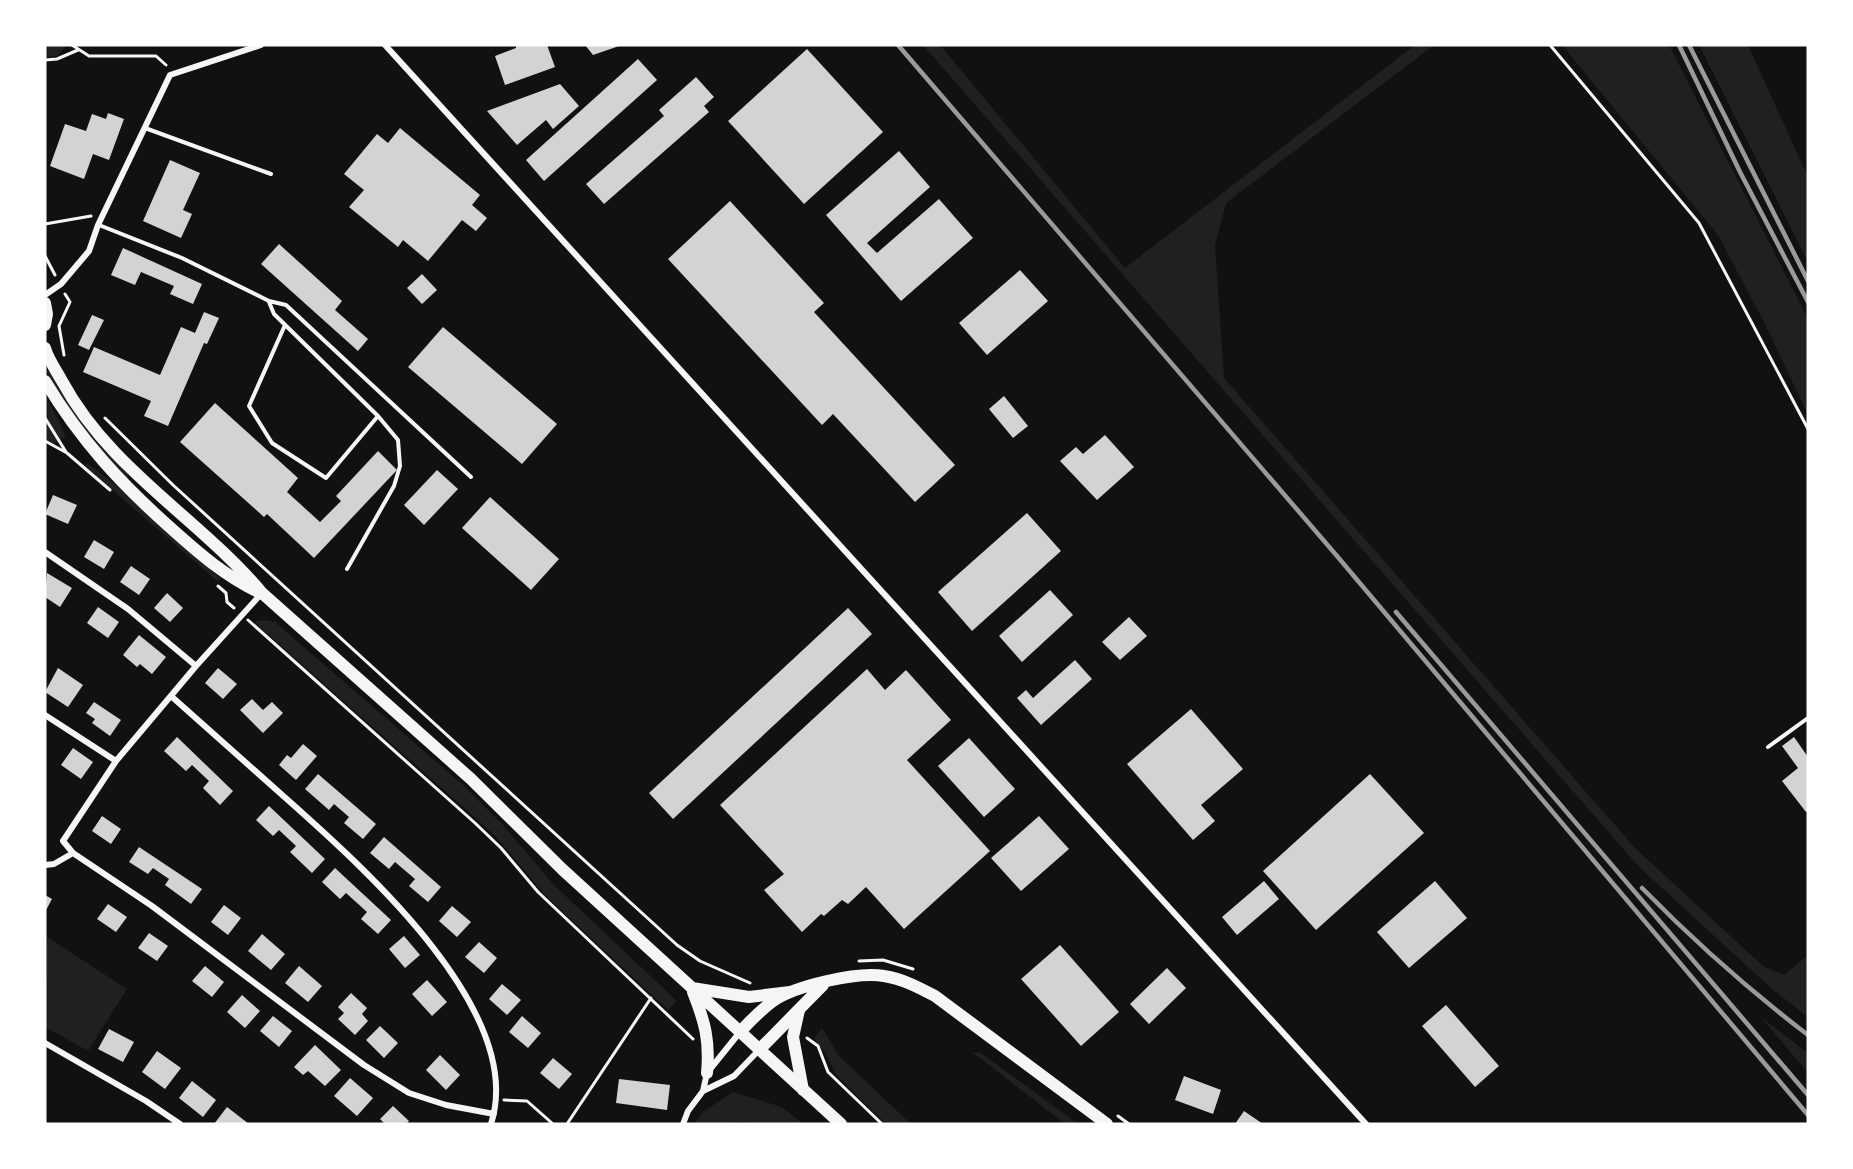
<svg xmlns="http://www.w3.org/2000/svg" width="1853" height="1169" font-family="Figtree,sans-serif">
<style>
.green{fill:#202020}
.building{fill:#d3d3d3}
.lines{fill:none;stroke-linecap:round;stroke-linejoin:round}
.path{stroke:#f5f5f5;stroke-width:3}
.service{stroke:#f5f5f5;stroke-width:4}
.minor{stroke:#f5f5f5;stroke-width:6}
.secondary{stroke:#f5f5f5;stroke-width:12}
.primary{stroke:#f5f5f5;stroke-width:12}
.rail{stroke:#9a9a9a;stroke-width:4.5}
</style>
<rect width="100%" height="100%" fill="#111"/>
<path class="green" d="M45 45H64L65 48 57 56 46 57Z
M923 45H940L1125 268 1415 45H1434L1226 203 1215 245 1224 378 1635 848 1763 966 1784 975 1808 955V1017L1772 989 1639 867Z
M1562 45H1669L1808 319V415L1766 326 1718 235Z
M1699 45H1748L1808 177V262Z
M50 370 107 452 128 474V479C94 452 67 409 46 372Z
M45 394 66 436 54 444 45 439Z
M87 463 112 482 221 579 217 581 85 466Z
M264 620 275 622 463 785 503 825 554 885 677 1001 668 1010 546 896 497 838 470 813 254 622Z
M47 937 127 989 88 1051 45 1027Z
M1761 1017 1808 1053V1073Z
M822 1028 839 1056 911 1124H886L836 1075 827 1056 814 1038Z
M972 1052 981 1053 1078 1124H1065Z
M733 1092 782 1107 803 1124 737 1122 694 1124 703 1112Z"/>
<path class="building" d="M516 45H547L555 67 505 85 495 56 516 48Z
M585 45H622L593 55Z
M807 49 883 132 804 204 728 121Z
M638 59 657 80 544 181 526 160Z
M696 77 714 97 704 106 709 112 604 204 586 184 664 116 659 110Z
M560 84 579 106 553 129 546 120 517 145 487 111Z
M108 113 124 119 109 160 93 154 84 179 50 166 65 124 86 131 92 114 106 119Z
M400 128 480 195 472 205 487 218 476 231 462 220 428 261 403 240 398 247 349 207 364 190 344 174 377 134 388 143Z
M899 151 930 187 867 243 877 253 939 199 973 238 901 301 826 215Z
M170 160 200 173 183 210 192 214 181 238 143 221Z
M730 201 824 303 814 312 955 465 915 502 833 414 822 425 668 259Z
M279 244 342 301 335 310 368 339 358 351 261 264Z
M123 248 202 284 193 304 170 294 174 286 141 272 135 285 111 275Z
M1020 270 1048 301 987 355 959 323Z
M422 274 437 290 422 304 407 288Z
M204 312 219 318 207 344 204 343 168 426 144 416 151 401 83 372 94 347 160 375 181 327 195 333Z
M92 315 104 320 89 350 78 345Z
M443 327 557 424 522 464 408 367Z
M1004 396 1028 426 1013 438 989 409Z
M215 403 298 478 287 492 320 522 341 501 336 496 378 451 397 470 314 558 267 514 264 517 180 442Z
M1105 435 1134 467 1097 500 1060 461 1076 447 1083 454Z
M437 470 458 489 424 525 404 505Z
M53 495 77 505 68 524 45 514Z
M490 497 559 559 531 590 462 528Z
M1027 513 1061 551 972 631 938 592Z
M94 540 114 552 104 569 84 557Z
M131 566 150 579 139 595 120 582Z
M47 573 72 588 60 607 45 597Z
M1050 590 1073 615 1022 662 999 636Z
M167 593 183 608 170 622 154 608Z
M98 607 119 622 108 638 87 623Z
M848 608 872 634 673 819 649 793Z
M1129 617 1147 636 1120 660 1102 642Z
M139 635 166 657 152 674 140 664 137 667 123 655Z
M1075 660 1092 679 1041 725 1017 698 1026 690 1033 698Z
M58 668 83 685 68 707 45 692Z
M218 668 237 684 223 699 205 683Z
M867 669 885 690 906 670 951 720 907 760 990 851 904 929 866 887 848 904 842 900 824 916 821 914 802 932 764 890 784 874 720 805Z
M252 699 263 710 272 702 283 713 263 733 240 710Z
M94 702 121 720 110 736 92 723 95 719 86 713Z
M1191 709 1243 769 1201 805 1215 821 1193 840 1127 764Z
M177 737 233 791 220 805 203 788 209 781 192 765 186 771 164 751Z
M1794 737 1808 757V811L1806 812 1782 781 1798 768 1782 746Z
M969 738 1015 789 984 817 938 766Z
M303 744 317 756 296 780 279 765 287 755 291 758Z
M73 748 93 762 81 779 61 765Z
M318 774 376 824 363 839 344 823 349 817 334 804 329 810 305 789Z
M1370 774 1424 833 1316 930 1263 871Z
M269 806 325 859 312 873 290 852 296 846 279 830 273 836 256 820Z
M102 816 121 829 111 844 92 831Z
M1039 816 1069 849 1021 891 991 858Z
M384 837 441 887 428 902 409 886 415 879 395 862 389 869 370 853Z
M139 847 202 889 191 904 165 885 169 879 153 868 148 874 129 862Z
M335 868 391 920 378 934 361 919 367 912 346 893 340 899 322 882Z
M1264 881 1279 899 1237 935 1222 917Z
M1435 881 1467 918 1409 968 1377 932Z
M45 895 52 899 45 912Z
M108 904 127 917 116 932 97 919Z
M224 905 241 918 228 935 211 922Z
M452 906 471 922 457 937 439 921Z
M149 933 168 946 157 961 138 948Z
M262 934 285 954 271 970 248 951Z
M404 936 420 955 405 968 389 949Z
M479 942 497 958 484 973 465 957Z
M1060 945 1119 1012 1081 1046 1021 979Z
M205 966 224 982 212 997 192 981Z
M299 966 322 986 308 1002 285 983Z
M1167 968 1186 988 1149 1024 1130 1004Z
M427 980 447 1002 432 1016 412 994Z
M502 984 521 1000 507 1015 489 999Z
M351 993 367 1008 362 1014 368 1021 355 1035 338 1019 344 1013 338 1007Z
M242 995 260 1011 245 1028 227 1012Z
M1446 1005 1499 1066 1475 1087 1422 1026Z
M273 1016 292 1031 279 1047 260 1031Z
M522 1016 541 1033 528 1048 509 1032Z
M380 1026 398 1043 384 1058 366 1040Z
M109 1029 134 1042 123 1062 98 1049Z
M315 1045 341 1070 325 1086 308 1071 303 1075 294 1067Z
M157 1051 181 1068 165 1089 142 1072Z
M440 1055 460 1075 446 1090 426 1070Z
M553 1058 572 1074 559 1089 540 1073Z
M1184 1076 1221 1090 1213 1114 1175 1100Z
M350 1078 373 1098 357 1116 334 1096Z
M619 1079 670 1085 667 1110 616 1103Z
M192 1081 216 1100 203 1117 179 1098Z
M393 1106 409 1121 406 1124H385L380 1119Z
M227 1107 249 1124H214Z
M1244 1111 1263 1124H1235Z"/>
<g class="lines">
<path class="path" d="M72 45 89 56H156L166 65
M1550 45 1699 223 1808 429
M45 60 57 59 78 50
M45 224 91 216
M45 256 55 275
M64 355 59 326 70 302 65 294
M45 418 66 452
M105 418 173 485 677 945 700 961 750 983
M45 441 67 453 110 490
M218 586 226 593 227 602 234 608
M248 620 475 823 501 848 538 892 693 1039
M859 961 883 960 913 969
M807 1038 818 1046 828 1072 882 1124
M504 1100 527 1101 553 1124
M1118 1116 1129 1124
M567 1124 651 998"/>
<path class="service" d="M145 128 271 174
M99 225 182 258 269 301 286 305 471 477
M269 302 274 314 378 416 398 440 400 466 394 486 347 569
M285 325 249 406 272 443 326 478 378 416
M1768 747 1808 718"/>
<path class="minor" d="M385 45 1366 1124
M45 295 61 284 89 251 98 225 170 75 261 45
M45 552 128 609 196 666
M262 593 196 666 116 761 63 841 73 853 152 906 364 1065 409 1093 446 1105 494 1114
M171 696C207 728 243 760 280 793 355 860 528 1009 491 1124
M45 715 116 761
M45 865 54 864 73 853
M45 1043 146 1101 180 1124
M703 1091 734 1076 759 1050
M683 1124 688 1111 703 1091 707 1073 740 1032"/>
<path class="secondary" d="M740 1032C750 1021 761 1010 773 1001 795 986 858 971 884 976 903 979 918 987 935 996L1107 1124
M759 1050 823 985"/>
<path class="primary" d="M45 303 47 314 45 325
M45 348C48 359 56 370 62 381 110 470 199 518 262 593L471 779 562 869 841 1124
M45 381C81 441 121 484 173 530 201 555 224 575 258 592
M692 988 749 997 790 992
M693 992C705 1022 710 1041 707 1073
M799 1010 793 1037 803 1090"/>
<path class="rail" d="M898 45 1337 556 1808 1115
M1679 45 1740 172 1808 302
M1689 45 1808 281
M1396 612 1808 1095
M1642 888C1694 941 1749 990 1808 1035"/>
</g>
<rect width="1853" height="1169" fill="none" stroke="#ffffff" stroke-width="93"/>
</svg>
